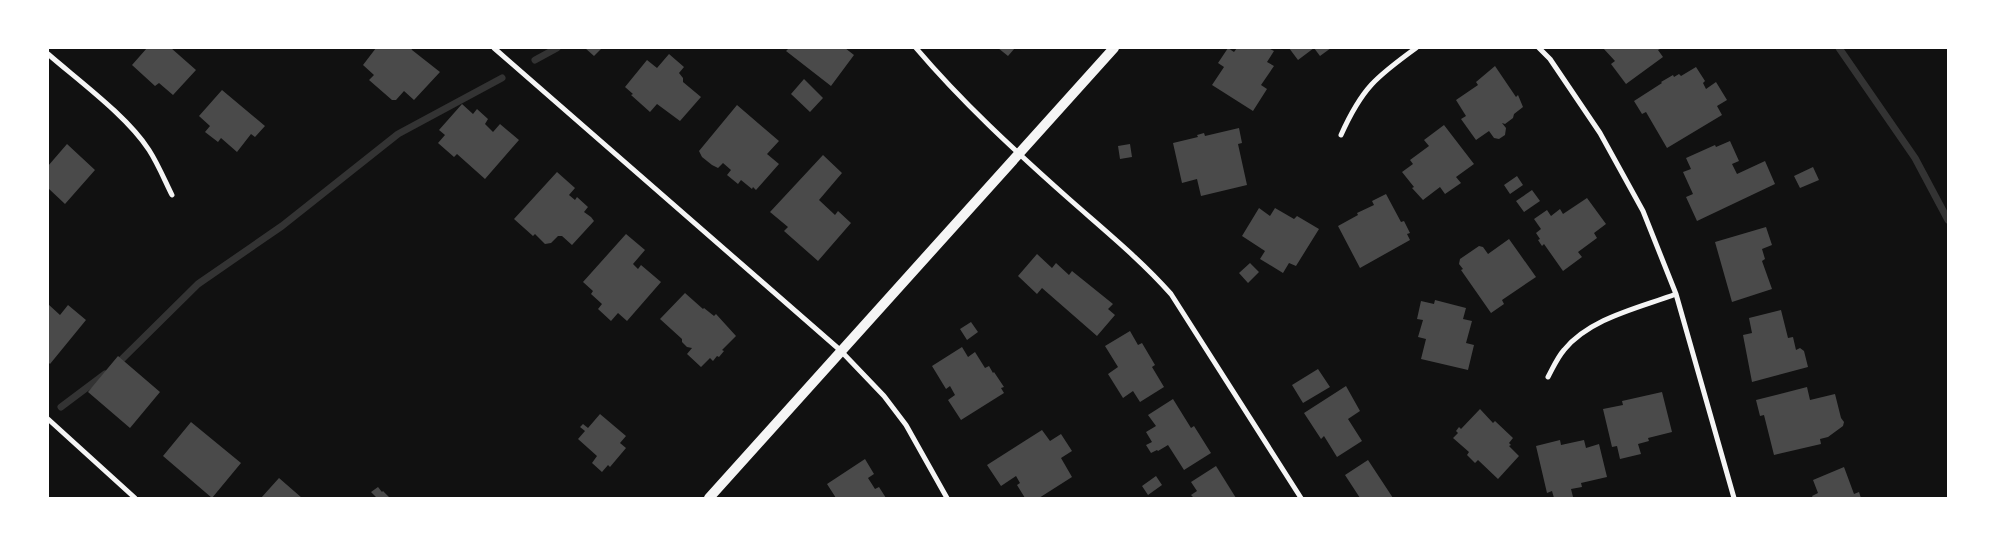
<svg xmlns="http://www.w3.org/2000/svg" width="1996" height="546" font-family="Overpass,sans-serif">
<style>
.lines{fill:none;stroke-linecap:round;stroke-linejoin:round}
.stream{stroke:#333;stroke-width:7}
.building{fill:#4a4a4a}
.minor{stroke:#f5f5f5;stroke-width:5}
.secondary{stroke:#f5f5f5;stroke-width:10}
</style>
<rect width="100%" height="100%" fill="#111"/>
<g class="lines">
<path class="stream" d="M1839 48 1915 158 1948 220
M535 60 557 48
M115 366 198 284 282 226 398 134 502 78
M61 407 105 374"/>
</g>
<path class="building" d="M147 48H171L196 70 173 95 159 83 155 86 132 65Z
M376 48H411L412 50 440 72 414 100 404 91 396 100H392L369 80 374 75 363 65Z
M585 48H602L594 56Z
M789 48H845L854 55 831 86 786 51Z
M998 48H1015L1008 56Z
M1228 48 1234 52 1237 48H1268L1274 51 1267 62 1274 66 1261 85 1267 89 1253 111 1212 85 1224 67 1218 63Z
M1289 48H1331L1320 56 1314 48 1298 60Z
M1603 48H1662L1658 50 1663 57 1626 84 1611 64 1615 61Z
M669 54 684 67 679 73 683 78V82L701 97 680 121 657 104 650 112 631 95 633 94 625 87 647 60 657 68Z
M1495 66 1516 97 1518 95 1523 107 1514 114 1513 118 1505 124 1502 123 1506 128 1505 135 1499 139 1494 138 1489 131 1476 140 1461 119 1466 116 1456 100 1478 85 1476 82Z
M1696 67 1705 81 1703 83 1706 89 1716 82 1727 100 1717 106 1722 115 1667 148 1646 112 1642 114 1634 101 1662 83 1661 82 1673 75 1674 77 1679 74 1681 76Z
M804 79 823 98 810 112 791 94Z
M222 90 265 126 255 137 251 134 237 152 221 138 218 142 205 132 210 126 199 116Z
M462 104 473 114 477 109 488 119 485 124 493 132 500 124 519 140 485 179 457 154 454 157 438 143 445 135 439 130Z
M737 105 779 141 767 154 779 164 756 190 753 187 752 189 741 180 738 184 727 175 731 170 723 163 718 168 712 165 702 157 699 151Z
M1444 125 1474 164 1456 177 1461 183 1445 194 1440 187 1423 200 1412 188 1414 187 1402 172 1413 164 1410 160 1429 146 1424 140Z
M1239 128 1242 143 1238 144 1247 185 1201 196 1197 179 1182 183 1173 143 1198 137 1197 135 1204 133 1205 136Z
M1730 141 1739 161 1732 164 1737 174 1765 161 1775 184 1697 221 1686 197 1693 194 1683 172 1691 169 1686 158 1715 145 1716 147Z
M67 144 95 170 65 204 48 188V166Z
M1130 144 1132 157 1120 159 1118 146Z
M823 155 842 173 819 200 835 215 838 211 851 223 818 261 784 231 788 227 770 212Z
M1813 167 1819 180 1800 188 1794 176Z
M557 172 575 188 569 195 575 200 577 197 588 207 584 212 591 217 594 221 572 245 562 236H558L551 243 545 244 535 234 533 236 514 219Z
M1517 176 1523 185 1510 194 1504 185Z
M1532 190 1540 201 1524 212 1516 201Z
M1386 194 1401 222 1404 221 1410 233 1407 234 1410 240 1360 268 1338 226 1358 215 1357 213 1374 205 1372 201Z
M1587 198 1606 224 1594 233 1597 238 1578 252 1582 257 1563 271 1544 244 1542 246 1538 240 1540 239 1536 233 1541 229 1534 219 1547 210 1551 216 1560 209 1563 214Z
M1259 208 1270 216 1275 208 1294 219 1297 216 1319 229 1296 266 1289 263 1283 273 1260 259 1265 251 1242 236Z
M1766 227 1772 245 1762 249 1765 259 1762 261 1772 289 1732 302 1715 242Z
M626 234 645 250 633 264 638 269 641 265 661 282 627 321 618 313 611 321 598 309 602 304 591 294 593 291 583 282Z
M1509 239 1536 277 1502 300 1504 304 1491 313 1461 270 1463 269 1459 264 1460 259 1479 246 1483 247 1488 254Z
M1037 254 1052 268 1056 263 1069 275 1072 271 1113 304 1108 309 1115 315 1097 336 1042 288 1037 294 1018 276Z
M1250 263 1259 272 1248 283 1239 273Z
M685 293 703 309 704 308 714 316 716 314 736 336 722 350 724 351 719 357 717 356 713 361 710 358 701 367 687 354 692 348 687 347 682 342V339L660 319Z
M1435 300 1466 308 1463 319 1472 321 1466 343 1474 345 1468 370 1421 359 1426 339 1418 337 1423 320 1417 319 1421 301 1434 304Z
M48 304 60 315 68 305 86 320 50 364 48 362Z
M1781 310 1788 338 1793 337 1796 350 1800 348 1804 351 1808 367 1752 382 1743 335 1752 333 1749 318Z
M971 322 978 332 967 340 960 329Z
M1130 331 1138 345 1142 343 1155 365 1152 367 1164 387 1140 402 1133 391 1123 398 1108 374 1118 367 1105 346Z
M962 347 968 357 975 352 985 368 989 366 993 373 994 372 1004 387 1001 388 1004 393 961 420 948 400 955 395 950 386 946 389 932 366Z
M118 356 160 392 130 428 88 392Z
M1318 369 1330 387 1303 403 1292 385Z
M1346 386 1360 411 1348 419 1362 441 1337 457 1324 436 1321 439 1304 413Z
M1807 387 1810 400 1835 394 1841 418 1844 422 1843 426 1828 437 1820 439 1821 444 1774 455 1764 415 1760 416 1756 400Z
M1662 392 1672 432 1648 438 1649 441 1638 444 1641 454 1620 459 1617 446 1612 447 1603 409 1623 405 1622 401Z
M1173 399 1191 428 1194 426 1211 453 1184 470 1168 445 1158 451 1157 450 1151 453 1146 445 1152 442 1146 432 1156 426 1148 415Z
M1480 409 1493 423 1495 421 1513 438 1509 443 1511 445 1509 446 1519 456 1498 479 1478 460 1475 463 1467 455 1469 452 1453 438 1458 433 1456 431 1459 427 1461 429Z
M600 414 626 436 620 443 626 448 610 467 608 465 602 472 592 463 597 456 578 439 585 431 580 427 583 424 588 428Z
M191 422 241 463 212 498 163 456Z
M1042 430 1050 441 1061 434 1072 451 1061 458 1072 477 1039 498H1025L1017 485 1020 483 1016 476 1001 486 987 465Z
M1560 440 1561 445 1584 440 1586 448 1599 444 1607 477 1581 483 1582 487 1571 489 1573 497 1554 498 1552 491 1547 493 1536 446Z
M865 459 874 474 868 478 875 489 879 487 886 498H836L827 484Z
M1368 460 1393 498H1360L1345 475Z
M1216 466 1236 498H1194L1191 495 1197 491 1191 482Z
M1844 467 1854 494 1859 492 1861 498H1813L1812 496 1818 493 1813 480Z
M1156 476 1162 485 1148 495 1142 486Z
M279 478 302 498H261Z
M378 487 382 492 383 491 390 498H375L376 497 371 492Z"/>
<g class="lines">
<path class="minor" d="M494 48 840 350 884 396 906 425 947 498
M916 48C962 102 1014 150 1068 198 1103 229 1140 259 1171 294L1301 498
M1539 48 1550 59 1600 133 1643 211 1676 294 1734 498
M48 54C79 81 127 116 149 150 158 164 165 181 172 195
M1341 135C1362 88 1376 77 1416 48
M1548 377C1553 368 1557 358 1564 350 1590 318 1639 308 1676 294
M48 419 135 498"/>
<path class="secondary" d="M709 498 1114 48"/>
</g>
<rect width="1996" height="546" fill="none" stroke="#ffffff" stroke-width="98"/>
</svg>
